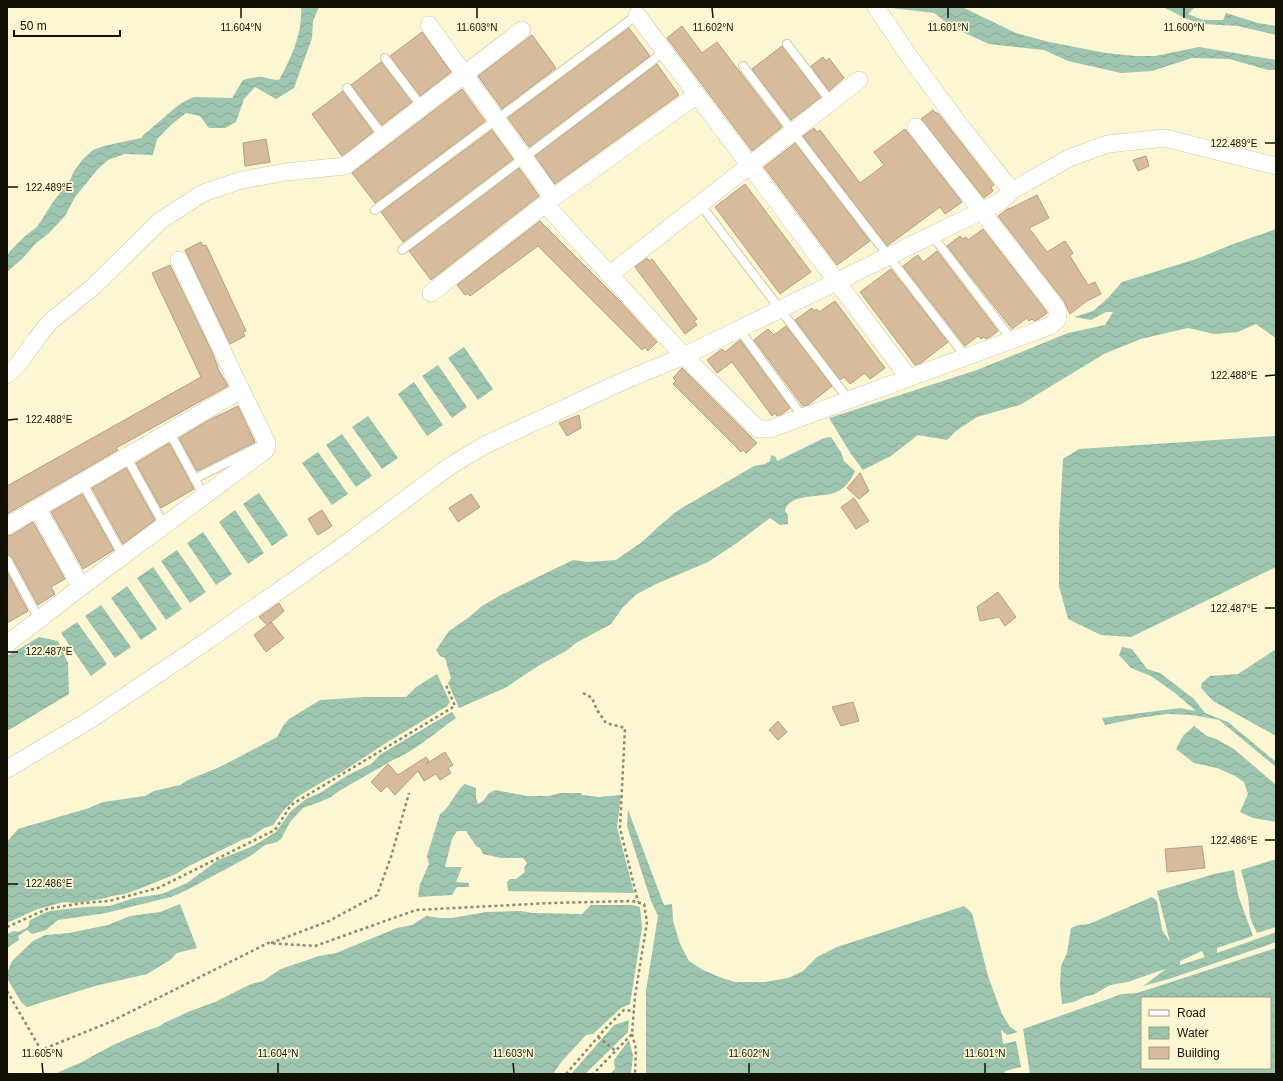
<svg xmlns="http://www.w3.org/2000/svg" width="1283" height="1081" font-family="Helvetica,sans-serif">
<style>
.water{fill:url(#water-waves);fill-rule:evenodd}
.building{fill:#d6bb9d;stroke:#b79e83}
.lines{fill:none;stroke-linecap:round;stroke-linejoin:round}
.lane-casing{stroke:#cec9a6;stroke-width:10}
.street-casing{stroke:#cec9a6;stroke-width:18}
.path{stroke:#8d8a71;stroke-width:2.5;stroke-dasharray:3 3;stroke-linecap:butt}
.lane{stroke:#fff;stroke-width:8}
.street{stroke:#fff;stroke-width:17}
.ticks{fill:none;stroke:#131105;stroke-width:1.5}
.ticks-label{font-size:10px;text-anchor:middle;fill:#131105;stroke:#fcf7d2;stroke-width:3.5;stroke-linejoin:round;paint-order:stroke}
</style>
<defs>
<pattern id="water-waves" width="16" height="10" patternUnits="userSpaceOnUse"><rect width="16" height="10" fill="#9ec5af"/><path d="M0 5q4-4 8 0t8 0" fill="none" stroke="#87a895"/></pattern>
</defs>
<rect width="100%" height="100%" fill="#fcf7d2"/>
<path class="water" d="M301 7H319L313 21 312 38 294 88 276 99 255 87 244 99 236 122 225 128H209L200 116 186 113 171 125 157 139 153 155 125 154 108 160 98 169 75 197 65 216 48 234 36 243 23 258 7 272V256L10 251 25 236 37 227 53 202 70 180 74 171 83 159 93 150 104 146 141 138C145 133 150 130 155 125 169 114 176 104 194 97L232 98 243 80C249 79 256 76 263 77 269 78 273 80 279 80 291 59 303 32 301 7Z
M883 7H962L1016 33 1049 42 1106 53 1135 56H1155L1199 47 1276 60V70H1268L1229 59 1192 58 1152 71 1121 73 1068 61 1044 50 989 44 954 28 934 13Z
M1163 7H1195L1188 14 1203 20H1223L1226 13 1258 23 1276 26V35L1238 26 1202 24 1187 19Z
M1276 229V338L1256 324 1238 332 1214 334 1188 328 1141 339 1104 354 1020 405 977 417 956 431 947 440 918 435 891 456 863 470 851 454 829 418 977 370 1068 333 1105 325 1113 312H1106L1091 320 1074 317 1093 311 1109 297 1122 282 1196 259 1236 243Z
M464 347 493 389 478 400 448 358Z
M438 365 467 407 452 418 422 376Z
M414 382 443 425 427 436 398 394Z
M368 416 398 458 382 469 352 427Z
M342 434 372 476 356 487 326 445Z
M1276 436V567L1131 637 1101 635 1068 619 1059 586V530L1063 459 1079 449Z
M831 437 841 452 844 461 855 471C851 480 845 489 834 493 821 498 788 493 785 511L788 515V524L780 525 770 518 737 543 708 562 656 584 637 594 623 607 611 624 576 643 566 651 538 666 505 688 459 708 448 683 451 678 445 658 440 656 436 650 449 631 468 618 482 606 501 595 573 560 588 562 616 560 642 542 658 527 677 511 754 466 765 464 770 461 771 455 776 457 777 461 824 438Z
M318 452 348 494 332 505 302 463Z
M259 493 288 535 272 546 243 504Z
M235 510 264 553 248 564 219 522Z
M203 532 232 574 216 585 187 543Z
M177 550 206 592 190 603 161 561Z
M153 567 182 609 166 620 137 578Z
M127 586 157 629 141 640 111 598Z
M101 605 131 647 115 658 85 616Z
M77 622 107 664 91 676 61 633Z
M39 637 58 641 68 663 69 694 7 731V656Z
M1122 647 1132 649 1147 669 1160 673 1194 699 1205 713 1228 722 1276 762V767L1219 720 1192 715 1167 714 1139 718 1105 725 1102 718 1180 708 1196 711 1175 693 1151 676 1131 668 1119 655Z
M1276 649V736L1213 701 1201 688 1202 683 1210 676 1238 674Z
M437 674 450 702 447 706 386 743 340 773 329 778 297 797 284 810 273 825 264 828 251 837 244 839 187 867 176 874 139 889 125 894 112 896 102 899 75 903 64 902 38 909 7 923V842L18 829 89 808 103 802 145 796 154 791 180 785 188 780 222 766 277 737 283 726 289 719 320 700 365 697H406L416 687Z
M452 712 456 718C437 731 415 751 393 760L339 791 331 797 320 802 303 808 290 822 281 839 277 842 265 845 252 855 187 890 171 897 106 913 58 920 46 930 32 934 27 930 18 936 19 940 7 948V934L14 931 18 932 28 927 30 920 44 913 50 911 84 907 110 906 134 898 162 894 187 883 218 860 253 846 276 832 291 811 306 799 320 793 348 775 371 764 381 754Z
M1194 726 1207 736 1216 739 1234 749 1276 785V822L1253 818 1240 812 1248 794 1244 782 1235 776 1217 768 1194 763 1176 749 1183 736Z
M465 784 476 788V797L478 804 483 801 489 793 495 790 527 796H549L560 793H581L582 795 599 797 621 795 617 827 634 893 508 891 507 882 510 879H516L525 872 524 868 527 863 523 858H501L483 854 480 848 476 846 466 831H457L452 839 445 867H462L456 882 469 883V887H457L452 895 418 897 420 884 429 864 427 856 440 814C452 806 454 792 465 784Z
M628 810 664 905 672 904 673 921 680 944 689 961 703 970 722 978 735 982H765L788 978 803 971 817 957 837 947 964 906 972 913 988 976 1002 1014 1010 1027 1018 1032 1007 1035 1001 1030 1003 1044 1016 1041 1021 1067 1005 1071 1004 1074H646V991L658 916 651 901 627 826Z
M1276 859V927L1257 933 1250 918 1248 896 1241 870Z
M1234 870 1238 895 1253 936 1217 948V953L1276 932V942L1169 979 1143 986 1166 969 1159 971 1128 982 1110 985 1093 995 1086 996 1074 1002 1062 1004 1060 985 1061 966 1067 953 1071 928 1078 925 1089 924 1152 897 1157 901 1162 930 1170 942 1157 891 1214 874ZM1202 951 1205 957 1180 965V961Z
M180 904 197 948 177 953 170 960 147 974 95 986 27 1007 21 1002 7 978V973L12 961 33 941 45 935 69 933 108 925 130 916 160 912Z
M591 905H631L640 907 642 928 630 1004 621 1008 593 1034 586 1035 562 1061 553 1074H54L80 1063 113 1045 145 1031 158 1027 164 1023 188 1012 215 1002 251 984 263 981 281 969 319 956 336 953 397 928 412 925 426 916 441 918H452L486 912 521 911 532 913 582 914Z
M1276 948V1074H1030L1023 1029 1122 994 1137 993ZM1142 998H1270V1068H1142Z
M629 1020 628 1032 585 1074H571L614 1025Z
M629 1040 633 1055 631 1074H610L615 1069 614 1060Z"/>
<path class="building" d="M682 26 702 53 717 42 782 127 752 151 667 38Z
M629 28 650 56 529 147 508 118Z
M422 32 451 72 420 96 390 56Z
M532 35 556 68 502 109 478 76Z
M782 46 821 97 791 120 752 69Z
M823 57 826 61 829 58 844 78 829 91 811 66Z
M381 62 412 102 382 125 351 85Z
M657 64 679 95 555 184 535 156Z
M462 89 485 121 375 203 352 173Z
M343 91 373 132 342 156 312 114Z
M933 110 936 113H938L994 185 991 187 993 191 984 198 921 119Z
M814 128 817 132 820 130 860 183 884 165 874 152 905 129 962 202 945 214 940 207 887 246 803 136Z
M492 130 513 159 403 242 381 212Z
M266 139 270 162 245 166 243 143Z
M795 143 870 241 837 265 764 167Z
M1146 156 1149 166 1138 171 1133 160Z
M519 168 539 196 431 280 409 251Z
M745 184 811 272 780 294 715 207Z
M1037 195 1049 218 1029 228 1047 252 1065 241 1073 253 1070 256 1088 285 1095 282 1101 294 1087 301 1070 314 1064 301 998 216 1009 208V209Z
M540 221 619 300 657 342 648 351 645 347 642 350 538 246 470 296 468 293 465 295 457 285Z
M983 229 1047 312V313L1039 319 1034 321 1032 319 1029 321 1027 318 1012 329 947 246 960 236 963 239 966 237 968 240Z
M201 242 203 246 206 245 246 331 243 332 245 336 230 344 185 250Z
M937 251 998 331 990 337 986 339 984 337 981 339 978 336 965 346 903 266 918 255 923 262Z
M647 258 649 261 652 259 697 319 694 321 697 325 685 334 635 267Z
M170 265 212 352 218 367H217L228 386 116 448 118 450 7 514V486L201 377 152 273Z
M891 269 948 342 921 363 915 365 860 292Z
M835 301 885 368 870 379 865 373 850 384 844 377 840 380 795 320 812 308 814 311 817 309 819 312Z
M786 326 832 386 808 405 803 406 754 340 768 329 774 335Z
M740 340 790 408 782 414 777 416 775 413 772 416 732 362 717 373 707 360 722 349 725 352Z
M682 368 757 443 746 453 743 450 741 452 673 384 676 381 673 378Z
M238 406 255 442 197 471 179 438 209 420Z
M579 415 581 428 567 436 559 423Z
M169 443 194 489 161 508 136 463Z
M126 468 155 520 123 544 92 488Z
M860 473 869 491 859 499 847 488Z
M82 494 114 550 83 569 51 512Z
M471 494 480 507 458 522 449 508Z
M854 498 869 521 856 529 841 507Z
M322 510 332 526 318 535 308 519Z
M33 522 65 579 51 587 55 594 38 605 12 557 7 555V536L12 535Z
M7 572 28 611 7 623Z
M998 592 1016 617 1005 626 999 617 980 621 977 607Z
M279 603 284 611 268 625 271 622 284 638 266 652 254 635 267 625 259 617Z
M853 702 859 721 841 726 832 707Z
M778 721 787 732 778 740 769 730Z
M445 752 453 765 448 768 451 773 440 780 436 774 424 781 418 771 395 795 387 786 381 792 371 782 388 764 398 775 426 757 429 761 426 764Z
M1202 846 1205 868 1167 872 1165 849Z"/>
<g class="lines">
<defs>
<path id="lane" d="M787 44 831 102
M385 58 422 107
M743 66 793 132 966 357
M347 88 383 136
M700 204 849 400
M375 210 637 15
M932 235 1012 340
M402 250 664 52
M739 329 803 417
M169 431 204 496
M126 456 164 525
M194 479 258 447
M82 482 123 556
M7 560 39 619"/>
<path id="street" d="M876 7 911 59 959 124 1012 191
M637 15 909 378
M429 25 553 198
M545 204 684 356 758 429H770L1050 326 1057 320 1058 313 1056 307 916 127
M609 275 859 80
M431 293 553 198 697 95
M7 375 20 362 37 338 50 322 94 286 160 221 203 193 242 180 286 172 345 166 522 30
M37 508 81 587
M7 526 241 390
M7 644 81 587 266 450 267 443 241 390 179 260
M7 769 88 721 198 647 336 551 450 466 485 445 621 382 684 356 1000 202 1012 191 1069 158 1108 144 1165 138 1276 166"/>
</defs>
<use href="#lane" class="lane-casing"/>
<use href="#street" class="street-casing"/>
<path class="path" d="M583 693 592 698 597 710 606 723 625 728 620 828 638 902
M7 927 47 909 82 903 109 901 158 888 275 830 291 805 455 706 445 683
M271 943 329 921 377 895 391 857 409 793
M7 991 41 1050 110 1022 268 943 315 946 416 910 551 903 632 901 644 904 647 922 635 996 632 1034 593 1074
M632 1034 636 1049 635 1074
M598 1037 616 1051
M566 1074 604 1030 624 1010 634 1011"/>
<use href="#lane" class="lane"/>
<use href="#street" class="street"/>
</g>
<path class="ticks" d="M241 8V18M477 8V18M712 8 713 18M948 8V18M1184 8V18M1265 143H1275M8 187H18M1265 376 1275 375M8 420 18 419M1265 608H1275M8 652H18M1265 840H1275M8 884H18M42 1063 43 1073M278 1063V1073M513 1063 514 1073M749 1063V1073M985 1063V1073"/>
<g class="ticks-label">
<text x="241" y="31">11.604°N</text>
<text x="477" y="31">11.603°N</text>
<text x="713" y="31">11.602°N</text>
<text x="948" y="31">11.601°N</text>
<text x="1184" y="31">11.600°N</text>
<text x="1234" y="147">122.489°E</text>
<text x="49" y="191">122.489°E</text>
<text x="1234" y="379">122.488°E</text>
<text x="49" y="423">122.488°E</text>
<text x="1234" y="612">122.487°E</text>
<text x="49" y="655">122.487°E</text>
<text x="1234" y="844">122.486°E</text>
<text x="49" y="887">122.486°E</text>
<text x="42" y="1057">11.605°N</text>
<text x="278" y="1057">11.604°N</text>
<text x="513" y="1057">11.603°N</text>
<text x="749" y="1057">11.602°N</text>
<text x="985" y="1057">11.601°N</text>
</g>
<rect width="1283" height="1081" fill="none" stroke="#131105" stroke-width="16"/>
<rect x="1141" y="997" width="130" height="72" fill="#fcf7d2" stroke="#9f9b80"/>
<rect x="1149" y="1010" width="20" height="6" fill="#ffffff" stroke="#9f9b80"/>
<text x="1177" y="1017" font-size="12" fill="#131105">Road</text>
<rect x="1149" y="1027" width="20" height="12" fill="url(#water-waves)" stroke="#9f9b80"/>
<text x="1177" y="1037" font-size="12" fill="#131105">Water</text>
<rect x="1149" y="1047" width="20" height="12" fill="#d6bb9d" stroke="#9f9b80"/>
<text x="1177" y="1057" font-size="12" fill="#131105">Building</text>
<path d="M14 30v6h106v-6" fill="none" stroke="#131105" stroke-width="2"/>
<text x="20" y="30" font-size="12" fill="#131105" stroke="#fcf7d2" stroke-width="3" paint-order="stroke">50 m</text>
</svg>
